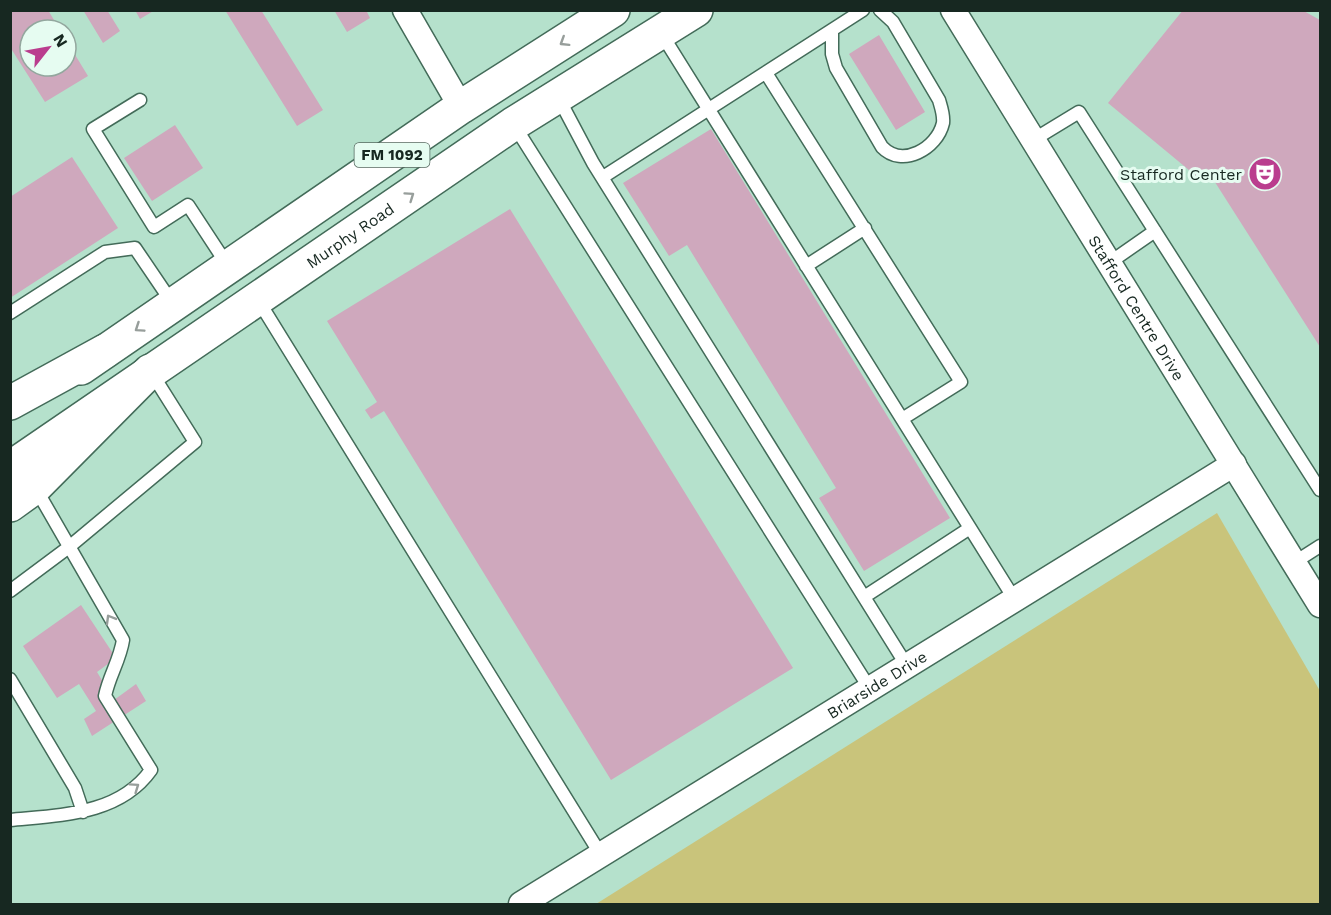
<svg xmlns="http://www.w3.org/2000/svg" width="1331" height="915" font-family="'Work Sans',sans-serif">
<style>
.green{fill:#c9c47b}
.building{fill:#cfa8bd}
.lines{fill:none;stroke-linecap:round;stroke-linejoin:round}
.lane-casing{stroke:#436b59;stroke-width:15}
.street-casing{stroke:#436b59;stroke-width:27}
.primary-casing{stroke:#436b59;stroke-width:36}
.highway-casing{stroke:#436b59;stroke-width:36}
.lane{stroke:#fff;stroke-width:12}
.street{stroke:#fff;stroke-width:24}
.primary{stroke:#fff;stroke-width:33}
.highway{stroke:#fff;stroke-width:33}
.oneway{stroke:#979e9b}
.labels{text-anchor:middle;stroke-width:6;stroke-linejoin:round;paint-order:stroke}
.shield{fill:#e6fcf1;stroke:#55685f;stroke-width:1.5}
.shield-label{font-size:15px;font-weight:bold;fill:#172821}
.poi-label{font-size:16px;fill:#172821;stroke:#e6fcf1;text-anchor:end}
.street-label{font-size:16px;fill:#172821;stroke:#e6fcf1}
</style>
<rect width="100%" height="100%" fill="#b5e1cc"/>
<path class="green" d="M1217 513 1320 691V904H596Z"/>
<path class="building" d="M10 10H48L60 30H30V66H66V40L88 76 45 102 10 47Z
M83 10H107L120 31 103 43Z
M135 10H155L140 19Z
M225 10H261L323 110 297 126Z
M334 10H366L370 18 347 32Z
M1183 10H1302L1320 20V347L1206 168 1201 180 1108 103Z
M879 35 925 112 896 130 849 54Z
M175 125 203 168 152 201 124 158Z
M711 129 950 518 864 571 819 498 836 488 687 245 669 256 623 183Z
M72 157 118 228 10 298V197Z
M510 209 793 668 611 780 384 411 371 419 365 410 377 402 327 321Z
M81 605 116 658 97 672 114 700 136 684 146 701 92 736 84 719 96 711 79 684 57 698 23 646Z"/>
<g class="lines">
<defs>
<path id="lane" d="M832 30V54L836 68 882 147C902 168 937 149 943 123 944 115 941 107 939 100L893 22 880 10
M661 33 1015 600
M766 73 961 382 902 419
M558 97 593 163 907 666
M140 100 93 129 154 227 188 205 228 266
M514 125 870 689
M1033 140 1079 112 1320 490
M603 177 863 10
M1109 263 1155 231
M806 266 865 228
M258 300 601 855
M10 313 105 252 135 248 173 304
M1295 562 1320 546
M10 591 69 547 195 442 151 372
M864 597 970 528
M10 679 75 788 83 812
M10 820C60 815 119 815 151 770L105 696C109 676 120 660 123 640L36 489"/>
<g id="street">
<path d="M405 10 461 107"/>
<path id="s1" d="M953 10 1320 605"/>
<path id="s2" d="M521 904 1234 464"/>
</g>
<g id="primary">
<path d="M81 368 461 107 613 10"/>
<path id="s3" d="M10 468 513 124 696 10"/>
</g>
<path id="highway" d="M10 403 105 351
M10 505 35 487 150 371"/>
</defs>
<use href="#lane" class="lane-casing"/>
<use href="#street" class="street-casing"/>
<use href="#primary" class="primary-casing"/>
<use href="#highway" class="highway-casing"/>
<use href="#lane" class="lane"/>
<use href="#street" class="street"/>
<use href="#primary" class="primary"/>
<use href="#highway" class="highway"/>
</g>
<defs><path id="oneway-chevron" d="M-2-3.5L2.5 0L-2 3.5" fill="none" stroke-width="1.6" stroke-linecap="round" stroke-linejoin="round" transform="scale(1.5)"/></defs>
<g class="oneway">
<use href="#oneway-chevron" transform="translate(564 42) rotate(148)"/>
<use href="#oneway-chevron" transform="translate(410 196) rotate(-35)"/>
<use href="#oneway-chevron" transform="translate(139 328) rotate(146)"/>
<use href="#oneway-chevron" transform="translate(110 619) rotate(-120)"/>
<use href="#oneway-chevron" transform="translate(135 787) rotate(-35)"/>
</g>
<defs>
<symbol id="theatre-disc" viewBox="-11 -11 22 22"><circle r="9.5" fill="#ba3d8e" stroke="#e6fcf1"/><path d="M-5-5.5Q0-4 5-5.5V0Q5 5 0 6Q-5 5-5 0ZM-3.3-2.5H-1v1.5H-3.3ZM1-2.5H3.3v1.5H1ZM-2.8 1Q0 5.5 2.8 1Z" fill="#fff"/></symbol>
</defs>
<g fill-rule="evenodd">
<use href="#theatre-disc" x="1246" y="155" width="38" height="38"/>
</g>
<g class="labels">
<rect class="shield" x="354.5" y="143" width="75" height="24" rx="4.5"/>
<g class="shield-label">
<text x="392" y="160">FM 1092</text>
</g>
<g class="poi-label">
<text x="1242" y="180">Stafford Center</text>
</g>
<g class="street-label">
<text dy="6" stroke="none"><textPath href="#s3" startOffset="412">Murphy Road</textPath></text>
<text dy="6" stroke="none"><textPath href="#s1" startOffset="350">Stafford Centre Drive</textPath></text>
<text dy="6" stroke="none"><textPath href="#s2" startOffset="418">Briarside Drive</textPath></text>
</g>
</g>
<rect width="1331" height="915" fill="none" stroke="#172821" stroke-width="24"/>
<g transform="translate(48 48) rotate(59)"><circle r="28" fill="#e6fcf1" stroke="#93a79e" stroke-width="1.5"/>
<path d="M0-4.5L10 22L0 15L-10 22Z" fill="#ba3d8e"/>
<text y="-9" font-size="16" font-weight="bold" text-anchor="middle" fill="#172821">N</text>
</g>
</svg>
